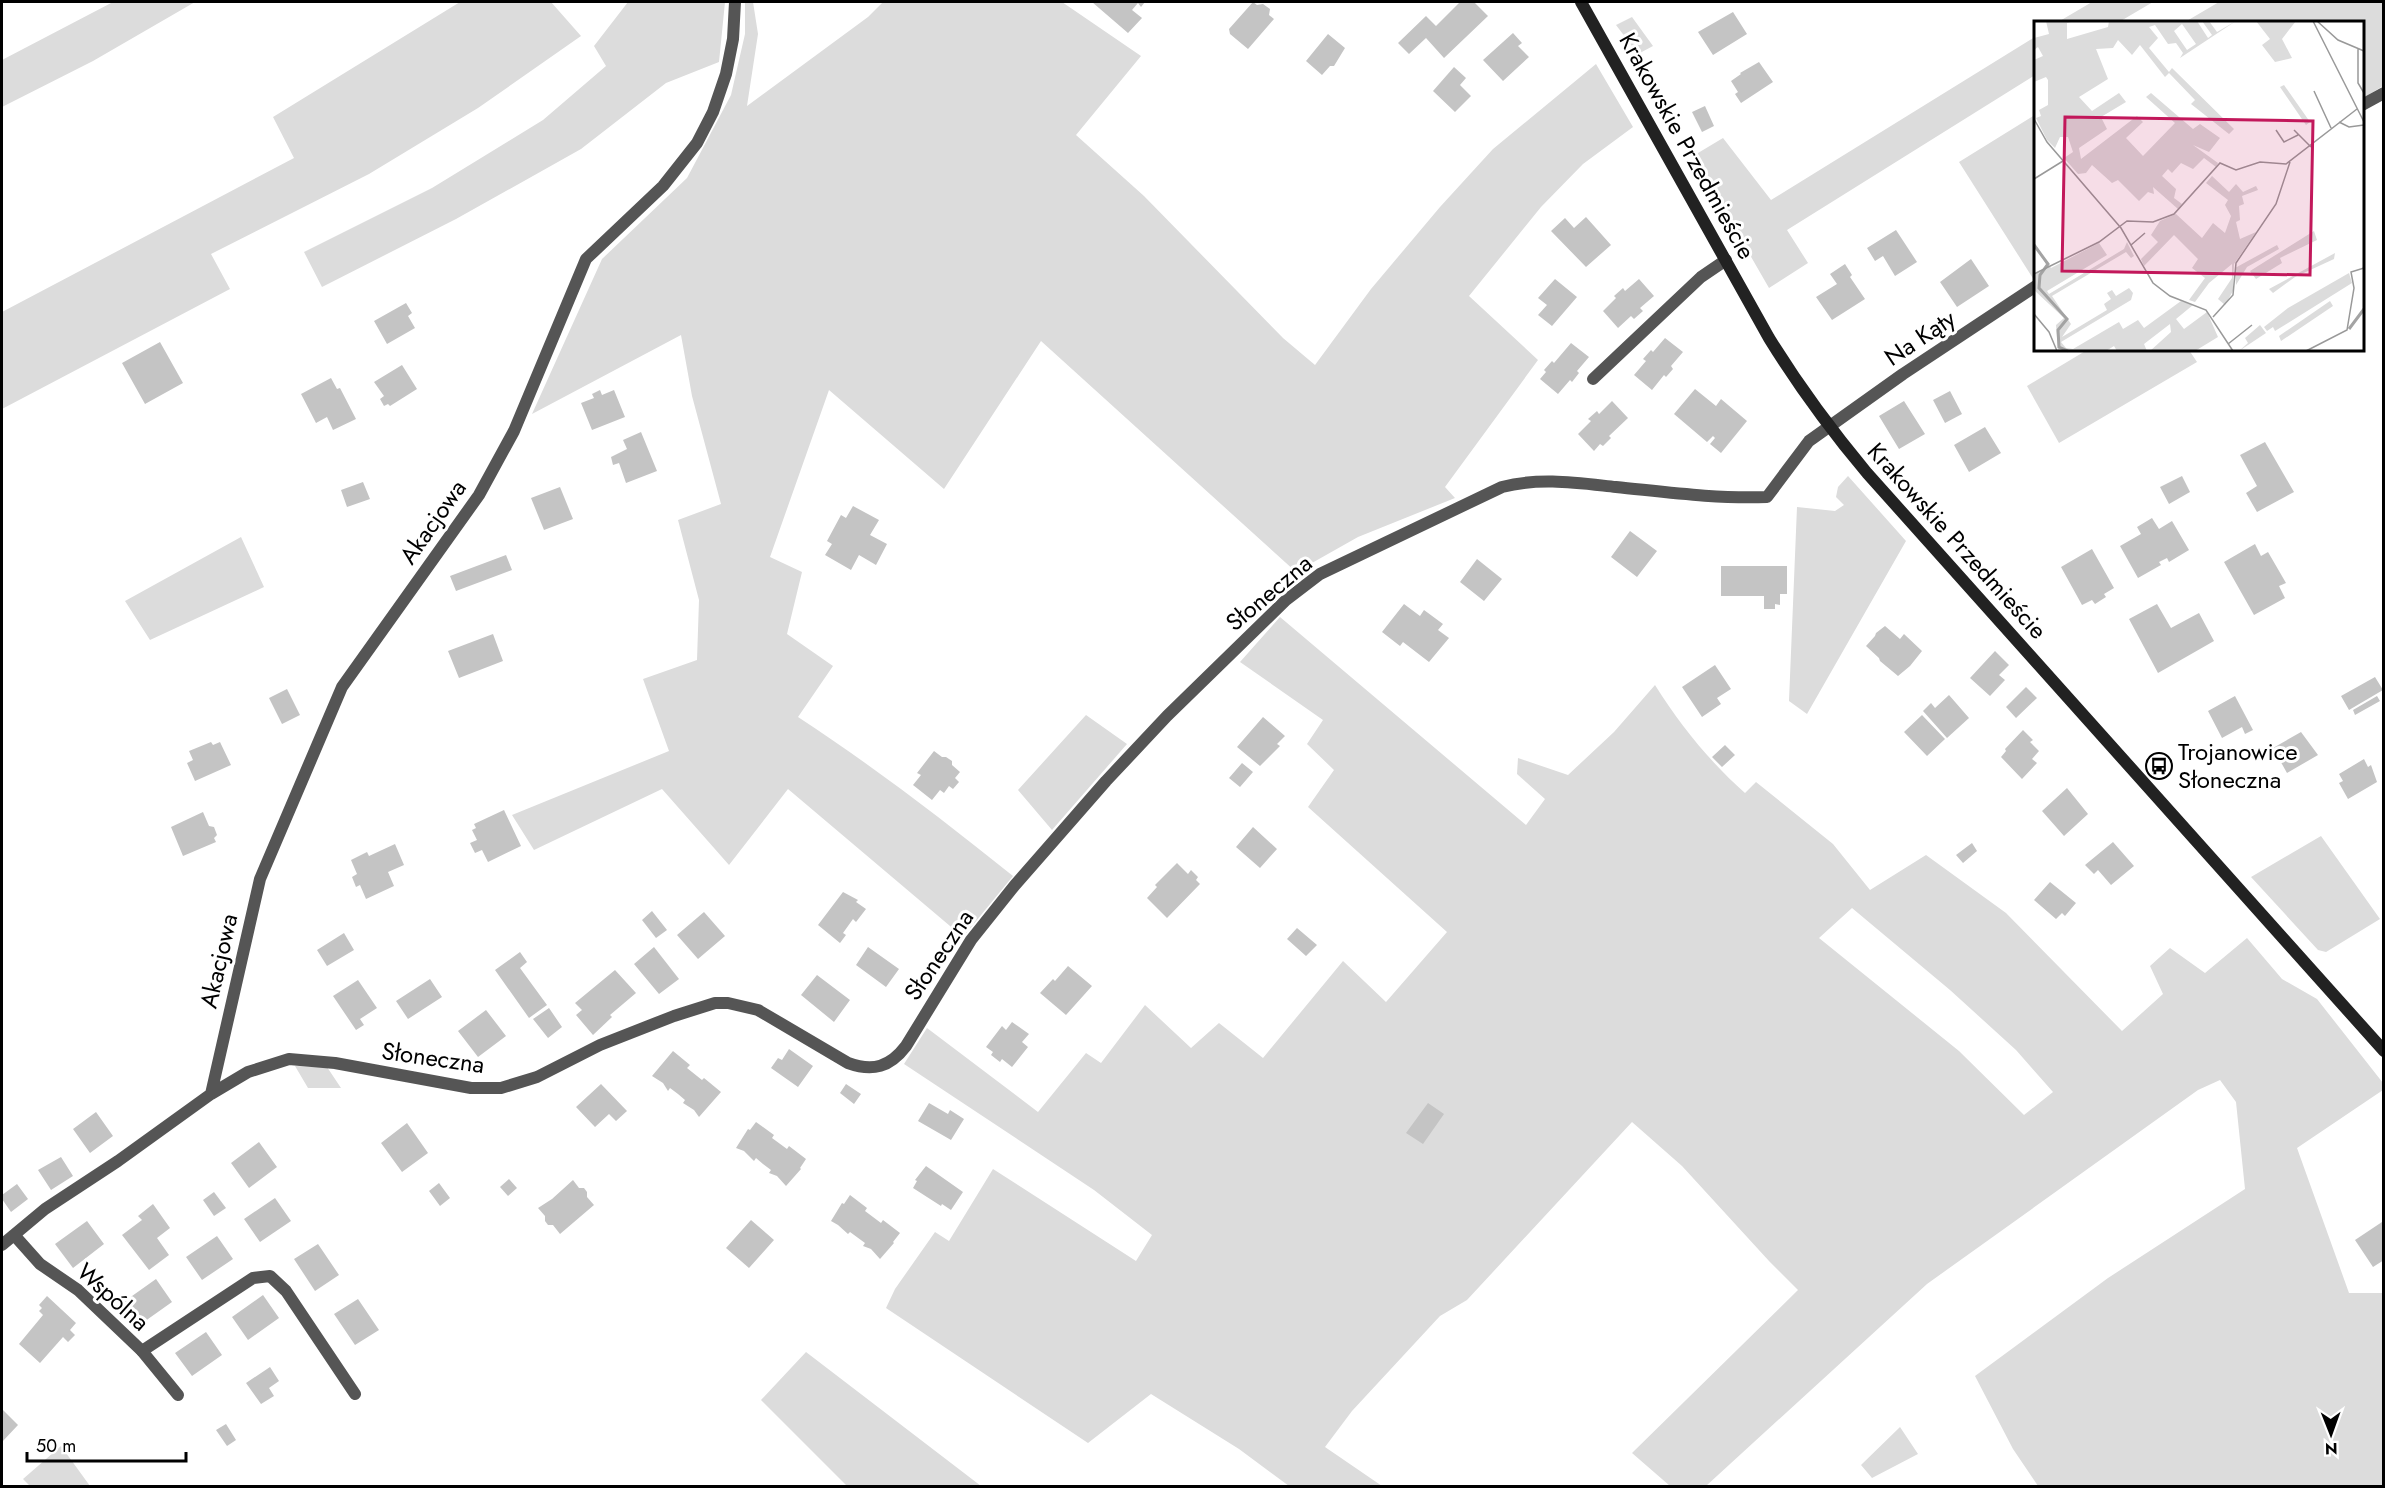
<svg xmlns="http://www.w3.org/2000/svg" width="2385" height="1488" font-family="Jost,sans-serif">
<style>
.green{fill:#dcdcdc;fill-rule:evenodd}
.building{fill:#c4c4c4}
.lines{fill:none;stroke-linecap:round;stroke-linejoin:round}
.service{stroke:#555;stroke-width:12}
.minor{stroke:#555;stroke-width:12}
.secondary{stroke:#222;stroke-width:12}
.labels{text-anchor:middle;stroke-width:6;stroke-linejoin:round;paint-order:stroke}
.street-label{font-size:24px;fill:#000;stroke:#fff}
.poi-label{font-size:24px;fill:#000;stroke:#fff;text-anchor:start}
.inset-river{fill:none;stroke:#a3a3a3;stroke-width:3}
.inset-road{fill:none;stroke:#999;stroke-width:1.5}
.view{fill:#c2185b;fill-opacity:0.15;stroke:#c2185b;stroke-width:3}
.inset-edge{fill:none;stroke:#000;stroke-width:3}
</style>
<rect width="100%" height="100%" fill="#fff"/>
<path class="green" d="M113 2H195L93 61 2 107V60Z
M460 2H551L581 36 478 108 369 174 211 254 230 289 2 409V312L294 158 273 117Z
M628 2H725L719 62 666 83 581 149 456 219 322 287 304 252 432 188 543 120 606 66 594 46Z
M745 2H753L758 34 747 106 868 17 883 2H1062L1141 56 1076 135 1144 196 1283 338 1315 365 1371 289 1440 207 1493 149 1596 64 1633 127 1583 164 1541 207 1469 296 1538 360 1445 487 1455 498 1358 537 1296 572 1041 341 944 489 829 390 770 557 802 572 787 634 833 666 798 717C873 766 943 820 1013 876L963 937 788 789 729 865 662 789 534 850 512 815 669 751 643 679 697 660 699 600 678 520 721 504 692 396 681 335 532 414 602 259 687 178 731 95 745 34Z
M2092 2H2153L2119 22H2058Z
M2219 2H2383V86L2363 98 2362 22H2185Z
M1632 17 1653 46 1638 54 1616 25Z
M2035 37V75L1787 230 1808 263 1769 288 1693 156 1723 138 1771 200Z
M2035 115 2036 278 2034 280 1959 162Z
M2087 350H2189L2197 362 2059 443 2027 386Z
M1848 476 1906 541 1807 714 1789 701 1797 507 1835 511 1844 505 1836 497 1838 487Z
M241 537 264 587 150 640 125 601Z
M1280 617 1526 825 1545 799 1517 774 1518 758 1568 775 1614 732 1655 685C1680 725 1710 762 1745 793L1756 782 1833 844 1870 890 1926 855 2006 913 2122 1031 2163 994 2150 966 2170 948 2205 973 2247 938 2282 979 2317 999 2383 1083V1090L2297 1148 2349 1293H2383V1486H2038L2013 1449 1975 1376 2108 1278 2245 1189 2236 1102 2220 1080 2198 1090 1927 1284 1706 1486H1670L1632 1453 1798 1290 1769 1261 1682 1166 1632 1122 1467 1300 1440 1316 1352 1411 1325 1447 1382 1486H1289L1239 1449 1151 1394 1088 1443 886 1308 895 1289 935 1232 949 1241 993 1169 1136 1261 1152 1235 1094 1190 904 1064 927 1028 1038 1112 1086 1053 1101 1063 1145 1005 1191 1048 1219 1023 1263 1058 1343 961 1386 1002 1447 932 1308 807 1334 770 1307 744 1323 720 1240 662ZM1852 908 1950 990 2016 1050 2053 1092 2024 1115 1959 1051 1819 938Z
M1086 715 1127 744 1052 830 1018 790Z
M2321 836 2380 919 2326 952 2318 950 2251 877Z
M295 1066 327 1067 341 1088H308Z
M806 1352 981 1486H847L761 1400Z
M1900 1427 1918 1454 1872 1478 1861 1465Z
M61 1446 90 1486H30L23 1479Z"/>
<path class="building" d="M1092 2H1145L1141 7 1138 3 1132 10 1142 18 1128 33Z
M1253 2 1257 5 1263 4 1270 9 1269 15 1274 19 1248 49 1230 34 1229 29Z
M1460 2H1474L1488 16 1444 58 1426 38 1409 54 1398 43 1426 16 1436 26Z
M1733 12 1747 34 1713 55 1698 32Z
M1513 33 1522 43 1518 46 1529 57 1503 81 1483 60Z
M1328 34 1345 48 1334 66H1330L1322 75 1306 61Z
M1759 62 1773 82 1741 103 1735 94 1738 92 1731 81 1741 74 1740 73Z
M1454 67 1466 78 1460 85 1471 96 1455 112 1433 91Z
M1705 106 1714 126 1702 132 1692 112Z
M1586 217 1611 245 1586 267 1551 231 1565 218 1574 228Z
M1896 230 1917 262 1895 276 1883 256 1875 261 1867 248Z
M1971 259 1989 286 1957 307 1940 282Z
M1845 264 1852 275 1850 277 1865 299 1832 320 1816 297 1837 284 1830 274Z
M1555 279 1577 297 1552 326 1538 315 1547 305 1538 298Z
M1639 279 1654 296 1640 308 1643 311 1634 319 1631 316 1618 328 1603 311 1616 298 1614 296 1623 288 1625 291Z
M406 303 412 313 408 316 415 328 387 344 374 321Z
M1665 338 1683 352 1671 366 1673 369 1666 377 1664 375 1652 390 1634 375 1646 361 1643 359 1651 350 1653 352Z
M160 342 183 383 145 404 122 363Z
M1571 343 1589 357 1577 371 1579 373 1572 382 1570 380 1558 394 1540 379 1546 372 1544 370 1552 361 1554 363Z
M402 365 417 389 390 406 388 404 384 406 380 399 384 396 374 382Z
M331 378 337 389 340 388 356 419 333 430 327 417 316 423 301 394Z
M1695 389 1716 406 1721 399 1747 421 1721 453 1710 444 1715 438 1713 436 1707 442 1674 414Z
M600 390 602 395 614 390 625 417 592 430 581 403 594 398 592 394Z
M1950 391 1962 414 1945 423 1933 400Z
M1612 401 1628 418 1609 436 1611 438 1603 446 1600 444 1594 451 1578 434 1591 421 1588 419 1597 411 1599 414Z
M1904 401 1925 434 1899 449 1879 416Z
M1985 427 2001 453 1969 472 1954 445Z
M641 432 657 471 626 483 619 463 613 465 611 457 627 449 623 440Z
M2265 442 2294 492 2257 512 2246 493 2257 486 2240 455Z
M2182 476 2190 492 2169 504 2160 487Z
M363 482 370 499 347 507 341 490Z
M560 487 573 519 544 530 531 498Z
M853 506 879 520 870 535 887 544 876 565 859 555 851 570 825 555 832 544 827 541 841 515 846 518Z
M2152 518 2159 529 2172 521 2189 550 2169 562 2167 558 2159 562 2161 565 2138 578 2120 546 2141 534 2137 527Z
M1630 531 1657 551 1637 577 1611 557Z
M2255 544 2261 556 2268 552 2286 583 2279 586 2285 598 2254 615 2224 562Z
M2092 549 2114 588 2104 594 2106 597 2095 604 2092 600 2082 605 2061 567Z
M506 555 512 570 456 591 450 576Z
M1477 559 1502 579 1484 601 1460 582Z
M1721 566H1787V594H1780V605L1775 604V609H1764V596H1721Z
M1404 604 1420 616 1424 610 1443 624 1438 630 1449 638 1429 662 1403 642 1400 646 1382 632Z
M2157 604 2171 628 2199 613 2214 641 2158 673 2129 619Z
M1885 626 1900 639 1904 634 1922 651 1910 666 1898 676 1880 661 1879 658 1866 646 1875 636 1876 633Z
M493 634 503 661 459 678 448 651Z
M1995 651 2009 665 1999 675 2005 680 1990 696 1970 678Z
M1715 665 1731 689 1717 698 1721 704 1702 717 1682 687Z
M2375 677 2383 690 2349 710 2341 696Z
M2026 687 2037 698 2016 718 2006 707Z
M287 689 300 715 282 724 269 698Z
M1949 695 1969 718 1947 738 1923 711 1931 703 1935 708Z
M2235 696 2253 730 2245 734 2242 727 2222 738 2208 711Z
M2377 696 2380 701 2355 715 2353 710Z
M1922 715 1945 739 1927 756 1904 732Z
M1263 717 1285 736 1277 744 1280 746 1260 766 1237 747Z
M2023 730 2033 740 2030 742 2039 751 2032 759 2037 763 2022 779 2001 757 2006 751 2005 749Z
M2301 732 2318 755 2287 773 2273 748Z
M211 742 213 745 220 742 231 765 195 781 187 763 193 760 189 751Z
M1725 745 1735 755 1722 767 1712 757Z
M934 751 942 757H946L952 761V765L960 772 955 778 959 782 953 789 949 786 944 793 940 790 932 800 913 785 921 775 917 773Z
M2364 759 2368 767 2371 765 2377 782 2348 799 2339 783 2343 781 2339 774Z
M1242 763 1253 772 1240 787 1229 778Z
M2067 788 2088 814 2064 836 2042 811Z
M504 810 521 846 488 862 482 850 475 853 470 843 477 840 472 830 476 828 474 824Z
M203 812 209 826 214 827 217 835 214 838 216 842 183 856 171 827Z
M1253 827 1277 849 1260 868 1236 847Z
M2113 842 2134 866 2111 885 2098 870 2094 874 2085 865Z
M1972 843 1977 851 1963 863 1956 855Z
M395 844 404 865 388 872 394 886 366 899 360 885 356 887 352 877 357 874 351 860 367 852 369 856Z
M1177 863 1188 874 1191 870 1198 877 1196 880 1200 884 1167 918 1147 898 1157 887 1155 885Z
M2050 882 2076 903 2065 916 2062 913 2056 919 2034 900Z
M843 892 858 900 856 902 866 909 856 922 853 919 843 933 846 935 840 943 818 925Z
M652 911 667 930 656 938 642 920Z
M704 912 725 936 698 959 677 935Z
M1297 928 1317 945 1306 956 1287 939Z
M344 933 354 950 327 966 317 950Z
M654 947 679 979 659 994 634 964Z
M868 947 899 969 886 987 856 965Z
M520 952 527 962 520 968 547 1005 529 1018 495 970Z
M1068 966 1092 986 1066 1015 1040 993 1053 979 1055 981Z
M615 970 636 993 610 1015 612 1017 593 1035 576 1015 582 1010 575 1003Z
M817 975 850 1000 834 1022 801 995Z
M430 979 442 997 408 1019 396 1001Z
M358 980 377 1008 360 1019 364 1025 356 1030 333 996Z
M549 1008 562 1027 548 1038 533 1019Z
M486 1010 506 1036 478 1057 458 1031Z
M1012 1022 1029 1034 1022 1042 1028 1047 1012 1067 1002 1059 1000 1062 991 1055 993 1052 986 1047 1002 1026 1006 1030Z
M789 1049 813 1066 798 1087 771 1068 778 1058 782 1060Z
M673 1051 690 1065 687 1068 702 1080 704 1078 721 1092 699 1117 694 1110 683 1103 685 1100 678 1094 670 1088 668 1091 663 1083 652 1076Z
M601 1084 627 1111 616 1121 609 1114 595 1127 576 1107Z
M846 1084 861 1094 854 1104 840 1093Z
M929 1103 948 1114 950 1110 964 1119 951 1140 918 1121Z
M1428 1103 1444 1114 1423 1144 1406 1133Z
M96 1112 113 1136 90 1153 73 1129Z
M756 1122 774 1135 772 1138 787 1149 789 1146 806 1159 800 1168 801 1169 786 1186 777 1176 769 1173 771 1170 763 1164 756 1158 754 1161 744 1151 736 1148 748 1129 750 1130Z
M407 1123 428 1153 402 1172 381 1143Z
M259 1142 277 1167 249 1188 231 1163Z
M61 1157 73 1176 51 1190 38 1170Z
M926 1166 963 1192 951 1210 942 1204 941 1206 913 1188 917 1181 915 1180Z
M509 1179 517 1188 508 1196 500 1187Z
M573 1180 579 1188H584L587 1192V1197L594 1205 560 1234 553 1225H548L545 1221V1216L538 1208 552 1199Z
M439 1183 450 1198 440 1206 429 1191Z
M17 1184 28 1199 11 1212 2 1199V1195Z
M214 1192 226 1208 214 1216 203 1200Z
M850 1195 867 1208 865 1211 881 1223 883 1220 900 1233 893 1242 894 1243 880 1259 871 1249 863 1246 865 1243 850 1232 848 1234 838 1225 831 1221 842 1203 844 1204Z
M275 1198 291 1221 260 1242 244 1219Z
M153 1204 170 1228 157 1238 169 1255 149 1270 122 1235 142 1220 138 1216Z
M751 1220 774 1240 749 1268 726 1248Z
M87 1221 104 1244 73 1268 55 1244Z
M2382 1222 2384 1225V1260L2373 1267 2355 1240Z
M217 1236 233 1259 202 1280 186 1257Z
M318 1244 339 1275 315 1291 294 1259Z
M156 1279 172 1302 141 1324 125 1301Z
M263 1295 279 1318 248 1340 232 1317Z
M47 1296 76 1323 70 1330 75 1335 68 1342 63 1337 40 1363 19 1344 43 1315 39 1311 42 1308 39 1305Z
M358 1299 379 1330 355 1345 334 1314Z
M206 1332 222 1355 192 1376 175 1353Z
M270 1367 279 1381 269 1388 274 1396 261 1404 246 1383Z
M2 1409 18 1425 2 1442Z
M226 1424 236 1440 227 1446 216 1430Z"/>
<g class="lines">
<path class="service" d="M1593 379 1701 277 1726 260
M142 1351 253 1278 270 1276 286 1291 355 1394"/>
<path class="minor" d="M2362 105 2384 93
M211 1094 260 879 342 687 479 495 514 431 586 259 663 186 697 143 713 112 726 74 733 39 735 2
M15 1236 40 1264 78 1290 142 1351 178 1395
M2 1245 45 1209 118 1161 211 1094 248 1072 289 1059 335 1063 471 1088H501L537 1077 600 1045 674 1016 715 1003H728L758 1010 848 1063C873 1072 890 1067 906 1046L971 940 1015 885 1106 781 1167 716 1286 600 1320 574 1502 487C1540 477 1578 483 1616 487 1666 492 1716 499 1767 497L1809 441 1903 374 2036 286"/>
<path class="secondary" d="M1581 2 1769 338C1798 385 1831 430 1867 473L2384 1051"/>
</g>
<defs>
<symbol id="bus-ring" viewBox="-11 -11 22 22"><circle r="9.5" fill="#fff" stroke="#000" stroke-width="1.5"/><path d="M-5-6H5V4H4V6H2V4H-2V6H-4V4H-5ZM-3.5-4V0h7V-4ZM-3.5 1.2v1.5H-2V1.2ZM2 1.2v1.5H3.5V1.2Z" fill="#000"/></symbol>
</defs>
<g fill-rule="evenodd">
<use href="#bus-ring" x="2144" y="751" width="30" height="30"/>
</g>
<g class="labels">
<g class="street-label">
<text transform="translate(1687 146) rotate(61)" y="8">Krakowskie Przedmieście</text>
<text transform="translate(1920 338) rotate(-34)" y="8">Na Kąty</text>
<text transform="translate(433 522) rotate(-55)" y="8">Akacjowa</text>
<text transform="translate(1957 541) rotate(48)" y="8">Krakowskie Przedmieście</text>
<text transform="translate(1269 593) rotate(-40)" y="8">Słoneczna</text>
<text transform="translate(939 955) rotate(-56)" y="8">Słoneczna</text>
<text transform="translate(219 961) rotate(-77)" y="8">Akacjowa</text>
<text transform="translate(433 1058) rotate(8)" y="8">Słoneczna</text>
<text transform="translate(113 1297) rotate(42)" y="8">Wspólna</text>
</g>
<g class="poi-label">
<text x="2178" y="760">Trojanowice<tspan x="2178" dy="28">Słoneczna</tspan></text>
</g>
</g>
<g transform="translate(2034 21)">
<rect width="330" height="330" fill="#fff"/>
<path d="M12 0H41L33 2V18L74 6 75 0H163L174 17 178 14 168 0H175L183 11 202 0 146 37 149 32 142 22 134 23 121 4 115 6 124 17 115 27 135 51 138 47 200 108 195 113 157 83 161 79 135 52 131 56 106 24 98 34 84 19 79 27 62 28 74 58 45 76 58 90 85 72 92 81 67 96 73 108 45 127 47 138 103 95 109 101 92 117 109 135 141 102 112 76 117 72 159 108 166 103 186 117 175 131 159 124 184 142 182 146 170 137 159 148 147 142 138 152 134 148 128 155 142 168 140 177 148 183 144 188 119 166 120 173 114 171 105 180 84 159 78 162 58 144 52 152 44 153 30 137 39 131 34 116H26L21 127 13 119 2 97 7 95 5 89 14 84V59L12 56 0 61V39L9 35 4 26 0 29V17L15 13ZM148 3 162 23 153 29 140 10ZM222 0H262L248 18 258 37 241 41 228 24 236 18ZM250 64 276 101 272 104 246 66ZM178 155 195 171 202 163 209 171 222 165 224 169 208 175 210 183 205 185 206 199 202 201 206 218 222 211 200 243 199 270 191 284 184 278 198 257V243L175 262 161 281 155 279 171 257 158 247 164 238 140 214 110 245 107 238 124 221 117 214 126 200 142 193 168 217 179 202 191 212 197 195 191 184 194 179 172 162ZM280 210 283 219 246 237 248 242 222 258 216 250ZM0 221 17 247 65 222 73 234 13 270 15 273 90 228 93 221 100 235 97 237 92 231 18 275 37 303 28 316 73 289 70 283 77 278 73 272 78 269 82 275 95 267 99 272 97 279 27 321 32 327 39 328 85 301 89 308 104 299 110 307 147 280 159 284 142 298 150 308 173 291 184 316 161 330H116L137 311 136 303 110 323 113 330H83L80 325 72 330H24L22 304 30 297 0 269V254L13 245ZM243 224 245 228 213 246 202 264 201 247ZM301 232 300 238 261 256 239 272 235 268ZM315 252 318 262 241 310 239 306 233 310 230 306 254 287ZM296 280 299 285 247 320 245 315ZM226 304 232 312 205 330 214 322 211 317Z" fill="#dcdcdc" fill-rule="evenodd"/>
<path class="inset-river" d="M0 224 14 243 6 254 5 267 33 298 24 309 25 326 34 330M315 308 330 288"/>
<path class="inset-road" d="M279 0 330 101M283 0 304 19 330 30M324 27V62L330 72M280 70 297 107M0 98 13 121 87 207 119 262 136 275 172 289 199 330M305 101 315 106 330 104M242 109 250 121 264 114M260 109 277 126M0 158 29 140M97 224 111 212M0 253 65 221 93 200 119 201 140 193 186 142 202 149 226 141 252 143 323 88M0 293 15 311 23 330M179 296 199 274 202 242 242 183 256 141M194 323 218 304M272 330 313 309 320 267 317 251 330 247"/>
<path class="view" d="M31 96 279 100 276 254 28 250Z"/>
<rect width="330" height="330" class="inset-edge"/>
</g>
<rect width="2385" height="1488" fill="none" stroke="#000000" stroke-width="6"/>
<g transform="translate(2331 1434) rotate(179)" stroke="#ffffff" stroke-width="4.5" paint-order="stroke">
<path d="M0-4.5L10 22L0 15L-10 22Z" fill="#000000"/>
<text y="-9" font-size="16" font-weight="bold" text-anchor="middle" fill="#000000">N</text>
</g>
<path d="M27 1452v9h159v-9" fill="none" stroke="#000000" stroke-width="3"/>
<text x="36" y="1452" font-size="18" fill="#000000" stroke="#ffffff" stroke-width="4.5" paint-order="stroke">50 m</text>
</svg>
